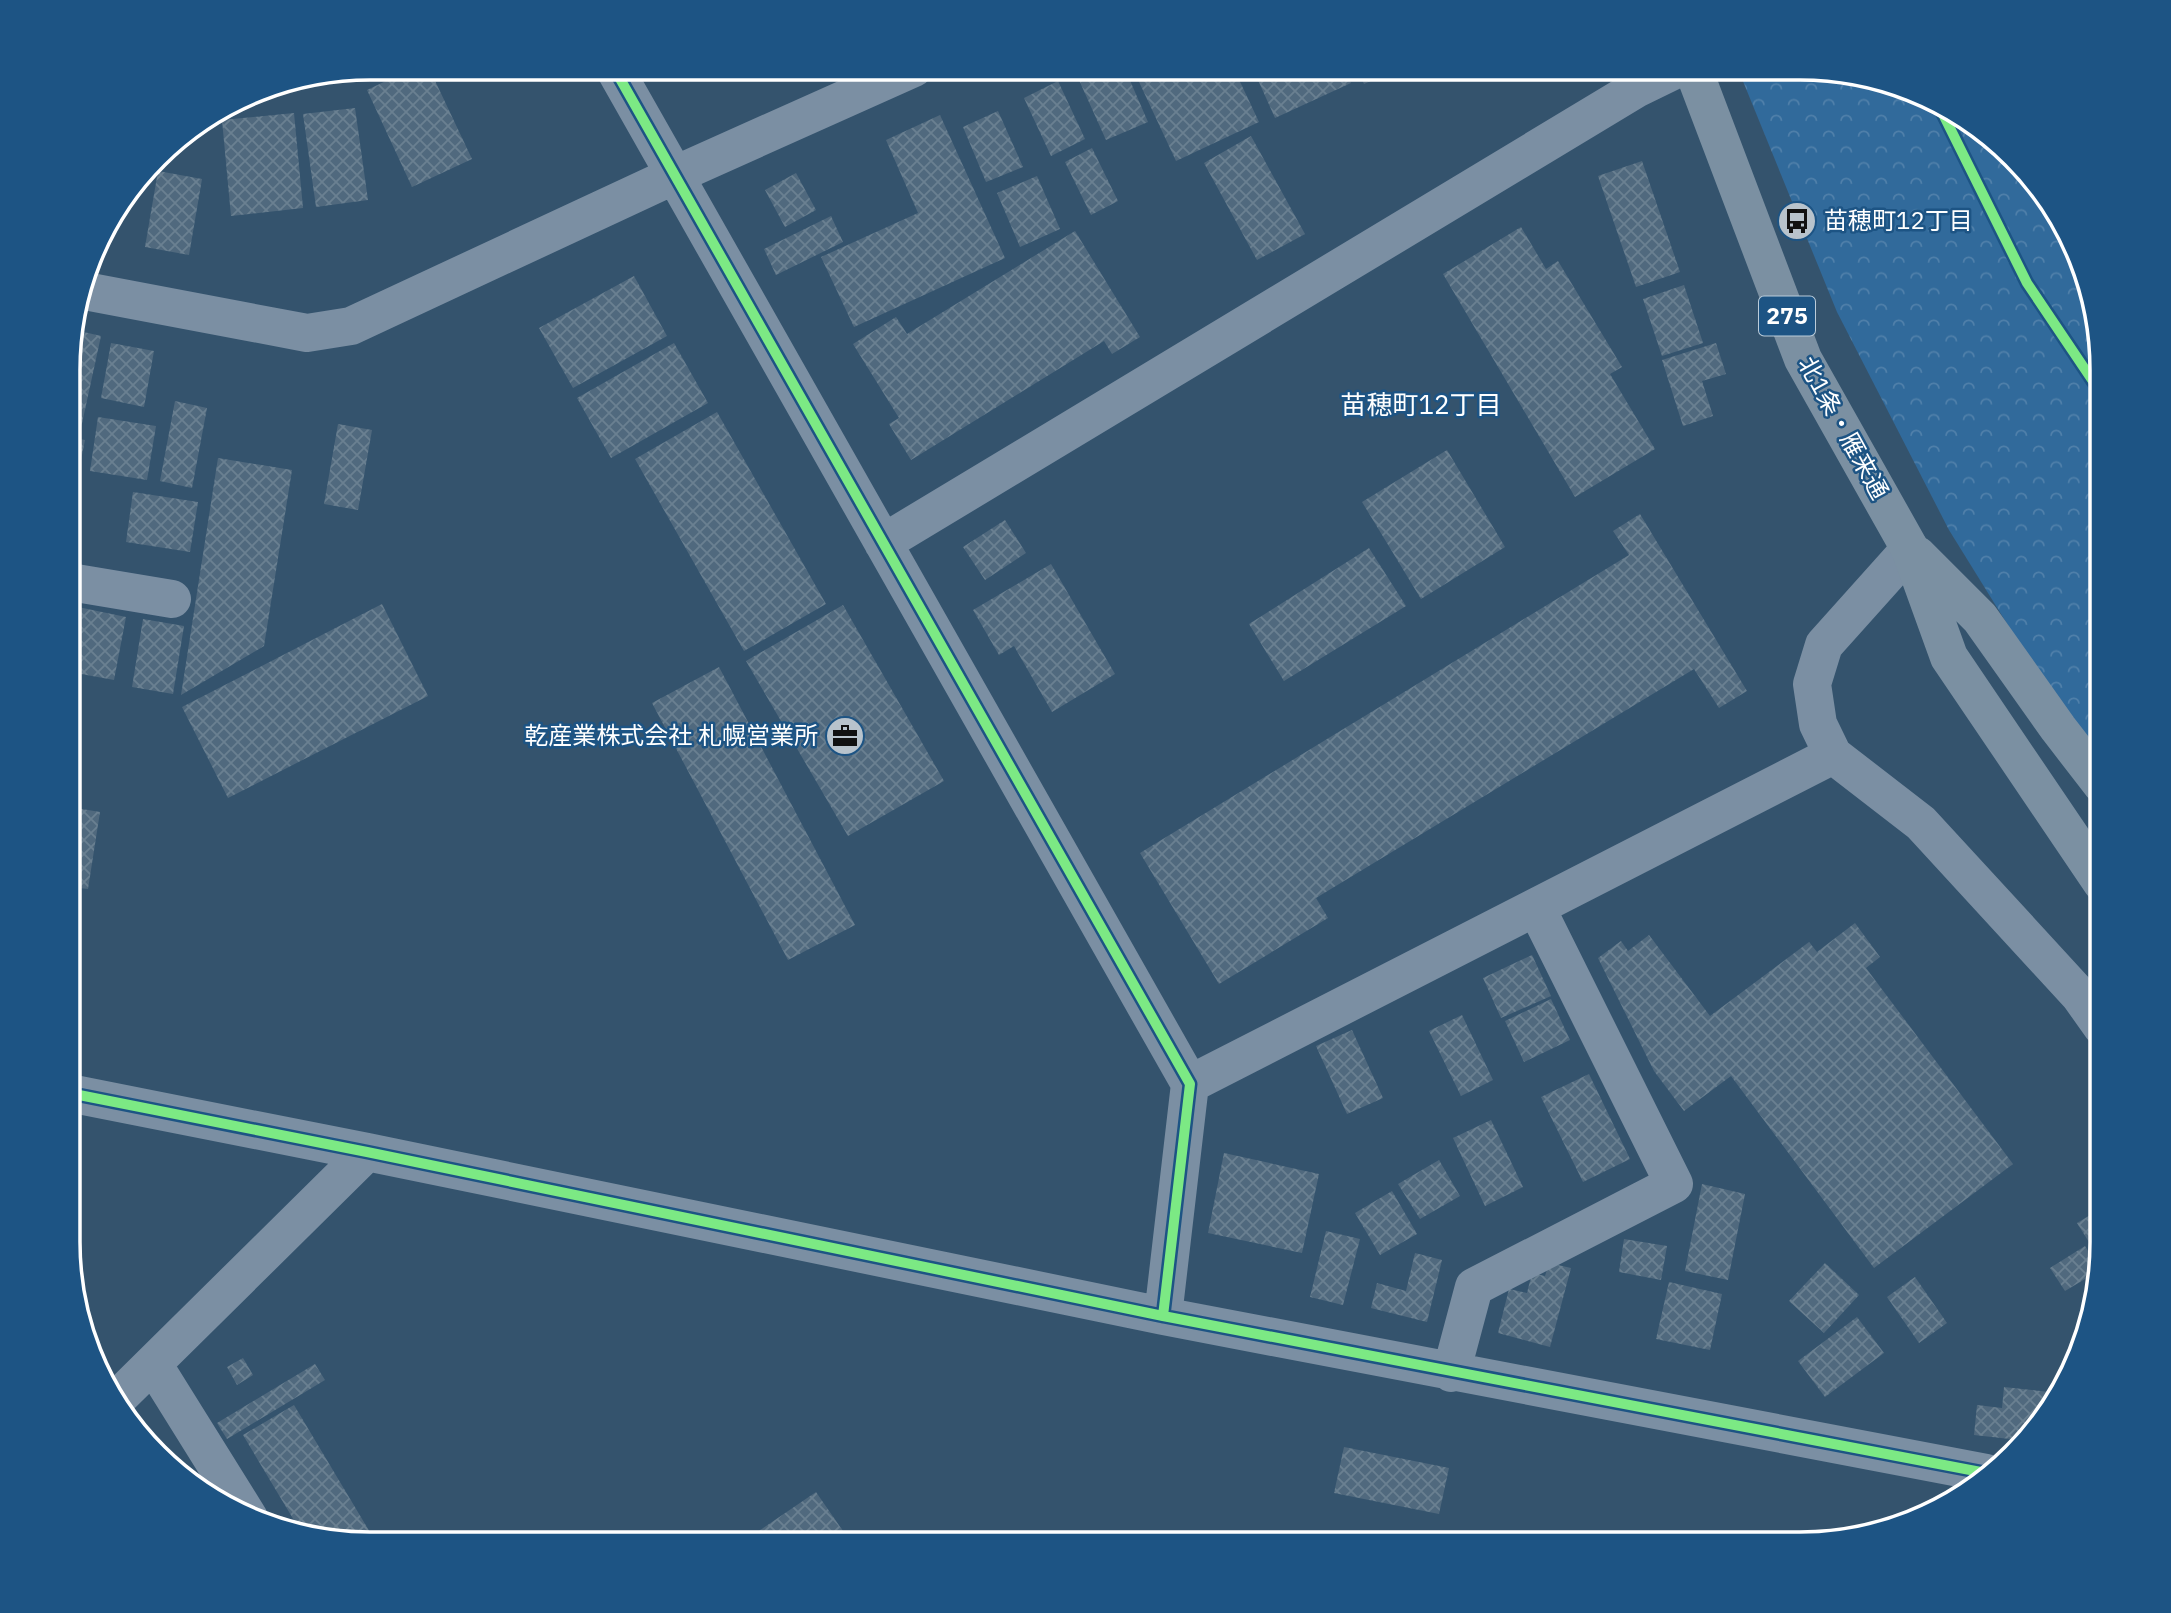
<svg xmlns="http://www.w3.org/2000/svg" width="2171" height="1613" font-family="'IBM Plex Sans','Noto Sans JP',sans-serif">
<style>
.forest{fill:url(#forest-crowns)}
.building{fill:url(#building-cross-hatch)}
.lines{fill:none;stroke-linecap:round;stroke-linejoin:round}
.minor{stroke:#7b8fa3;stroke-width:38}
.highway{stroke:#7b90a2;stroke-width:38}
.cycleway-casing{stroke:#1d5484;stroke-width:15}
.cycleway{stroke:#7ce984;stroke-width:10}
.labels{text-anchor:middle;stroke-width:5;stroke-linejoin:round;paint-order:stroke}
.shield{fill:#1d5484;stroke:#bbccda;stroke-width:2}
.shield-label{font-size:23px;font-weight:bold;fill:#fff}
.poi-label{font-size:24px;fill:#fff;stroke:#1d5484;text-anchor:start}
.street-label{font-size:24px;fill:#fff;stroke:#1d5484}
.neighbourhood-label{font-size:26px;fill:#fff;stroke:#1d5484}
.rim{fill:none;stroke:#fff;stroke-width:3.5}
</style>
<defs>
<pattern id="forest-crowns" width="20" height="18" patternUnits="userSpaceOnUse" patternTransform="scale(1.75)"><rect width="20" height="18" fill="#316a9b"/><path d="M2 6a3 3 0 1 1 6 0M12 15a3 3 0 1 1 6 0" fill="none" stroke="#5080aa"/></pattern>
<pattern id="building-cross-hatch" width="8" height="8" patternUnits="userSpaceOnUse" patternTransform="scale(1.75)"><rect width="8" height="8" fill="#50697e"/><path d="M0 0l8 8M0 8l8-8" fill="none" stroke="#6a8091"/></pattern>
</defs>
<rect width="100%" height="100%" fill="#34536d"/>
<path class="forest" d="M1738 69H1819L1916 91 1999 143 2072 237 2103 370 2102 777 1949 530 1837 312Z"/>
<path class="building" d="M413 68H429L472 159 412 187 367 90Z
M1074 69H1125L1148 122 1106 140Z
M1133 69H1234L1259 122 1176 161Z
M1253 69H1344L1351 83 1275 118Z
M1357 69H1398L1364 84Z
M1058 81 1085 139 1051 156 1024 98Z
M355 108 368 200 316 207 303 114Z
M998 111 1023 167 986 182 963 127Z
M294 113 303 208 231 216 222 120Z
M940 115 1005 258 854 327 821 257 918 213 886 140Z
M1251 136 1305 234 1257 260 1204 163Z
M1092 148 1118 201 1091 215 1065 162Z
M1642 161 1680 272 1636 287 1598 176Z
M158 171 202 179 189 255 145 247Z
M796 173 816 210 785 227 765 190Z
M1037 176 1060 229 1020 247 997 193Z
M831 216 843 242 776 275 764 249Z
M1521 227 1546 269 1558 261 1622 367 1610 374 1655 449 1575 497 1443 274Z
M1075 231 1140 337 1112 354 1104 341 911 460 889 424 899 418 853 344 896 317 907 334Z
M634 276 667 336 573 388 539 328Z
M1684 285 1703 343 1662 356 1643 299Z
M71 329 101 336 81 428 71 426Z
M111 343 154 351 144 407 101 398Z
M674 343 708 403 611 458 577 398Z
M1716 343 1726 374 1702 381 1713 416 1683 426 1662 360Z
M175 401 207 408 192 488 160 481Z
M717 412 826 604 744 651 635 459Z
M98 417 156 426 147 480 90 471Z
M338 424 372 430 358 510 324 504Z
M71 437 85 440 72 505H71Z
M1447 450 1505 547 1421 599 1362 502Z
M218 458 292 470 264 646 181 695Z
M133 492 198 502 190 552 126 542Z
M1640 514 1747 691 1719 708 1694 669 1316 898 1328 918 1219 984 1140 853 1629 555 1613 531Z
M1005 520 1026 553 985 580 963 547Z
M1369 548 1406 606 1284 681 1249 624Z
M1051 564 1115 674 1052 712 1014 646 999 655 973 610Z
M382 604 428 696 228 798 182 707Z
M843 605 944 781 848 836 746 661Z
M78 607 126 617 114 680 70 672V652Z
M143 619 184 626 173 694 132 687Z
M719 667 855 925 788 960 652 703Z
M70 687 77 688 71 718H70Z
M70 807 100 812 88 889 70 887Z
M1855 923 1880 957 1866 968 2013 1164 1874 1268 1731 1076 1684 1111 1654 1071 1598 958 1621 941 1628 951 1649 935 1710 1016 1809 942 1817 952Z
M1532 955 1551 996 1501 1018 1483 978Z
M1551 999 1570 1040 1524 1062 1505 1021Z
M1462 1015 1493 1080 1461 1096 1429 1031Z
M1352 1030 1383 1098 1347 1114 1316 1046Z
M1589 1074 1630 1159 1583 1182 1541 1097Z
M1491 1120 1523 1187 1485 1206 1453 1138Z
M1224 1153 1319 1174 1302 1253 1208 1233Z
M1439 1160 1460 1196 1420 1219 1398 1184Z
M1702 1184 1745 1194 1728 1280 1685 1271Z
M1392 1191 1417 1234 1380 1255 1355 1213Z
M2102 1208V1263L2077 1223Z
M1326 1231 1360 1239 1343 1305 1310 1297Z
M1624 1239 1667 1246 1661 1280 1619 1272Z
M2085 1246 2100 1270 2065 1291 2050 1268Z
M1415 1253 1442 1260 1427 1322 1371 1308 1377 1283 1406 1291Z
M1549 1263 1571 1268 1550 1347 1498 1333 1509 1289 1527 1293 1532 1273 1545 1276Z
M1825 1263 1859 1295 1824 1333 1789 1301Z
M1915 1277 1947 1323 1919 1343 1887 1297Z
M1669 1282 1722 1294 1710 1350 1656 1339Z
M1857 1317 1884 1353 1825 1397 1798 1361Z
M243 1358 253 1375 237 1385 227 1367Z
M315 1364 325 1380 227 1439 217 1423Z
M2004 1387 2058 1393 2028 1441 1974 1435 1977 1405 2002 1408Z
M294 1405 377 1544H352L301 1532 243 1435Z
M1344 1447 1449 1468 1439 1514 1334 1493Z
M816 1492 852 1544H750L747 1539Z"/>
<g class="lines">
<path class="minor" d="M614 68 1190 1084 1163 1316
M85 291 307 333 351 326 675 175 914 68
M883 543 1636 89 1677 69
M1910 549 1824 645 1812 684 1818 724 1833 755 1921 823 2080 996 2102 1027
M70 582 172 599
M1190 1084 1833 755
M69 1093 367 1152 1163 1316 1986 1473
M153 1364 249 1518
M1451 1373 1474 1287 1674 1184 1536 907
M117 1399 367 1152"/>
<path class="highway" d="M1693 69 1803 359 1910 549 1949 657 2102 883
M1917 555 1980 618 2058 728 2102 785"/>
<defs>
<path id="cycleway" d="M614 68 1190 1084 1163 1316
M1939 106 2027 283 2103 396
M69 1093 367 1152 1163 1316 1986 1473"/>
</defs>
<use href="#cycleway" class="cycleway-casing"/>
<use href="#cycleway" class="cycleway"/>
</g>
<defs>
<symbol id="bus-disc" viewBox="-11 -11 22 22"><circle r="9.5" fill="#b8c3cc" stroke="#1d5484"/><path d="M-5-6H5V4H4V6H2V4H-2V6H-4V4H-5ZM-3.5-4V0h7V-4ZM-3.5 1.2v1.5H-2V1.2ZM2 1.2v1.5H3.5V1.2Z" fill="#111"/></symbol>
<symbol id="office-disc" viewBox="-11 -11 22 22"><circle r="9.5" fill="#b8c3cc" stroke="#1d5484"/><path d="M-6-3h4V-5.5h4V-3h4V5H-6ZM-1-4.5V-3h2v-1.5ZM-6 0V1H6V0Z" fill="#111"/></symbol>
</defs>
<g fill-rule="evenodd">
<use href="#bus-disc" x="1775" y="199" width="44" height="44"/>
<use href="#office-disc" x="823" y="714" width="44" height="44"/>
</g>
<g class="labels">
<rect class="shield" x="1759" y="296.5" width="56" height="39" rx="5"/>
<g class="shield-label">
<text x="1787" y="324">275</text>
</g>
<g class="poi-label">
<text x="1824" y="229">苗穂町12丁目</text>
<text x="818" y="744" text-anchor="end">乾産業株式会社 札幌営業所</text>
</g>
<g class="street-label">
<text transform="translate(1843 428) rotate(61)" y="8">北1条・雁来通</text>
</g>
<g class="neighbourhood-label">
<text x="1421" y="414">苗穂町12丁目</text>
</g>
</g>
<path d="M0 0H2171V1613H0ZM370 80H1800A290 290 0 0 1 2090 370V1242A290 290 0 0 1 1800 1532H370A290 290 0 0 1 80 1242V370A290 290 0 0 1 370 80Z" fill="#1d5484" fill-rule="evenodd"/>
<path class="rim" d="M370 80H1800A290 290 0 0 1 2090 370V1242A290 290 0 0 1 1800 1532H370A290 290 0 0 1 80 1242V370A290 290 0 0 1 370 80Z"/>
</svg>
